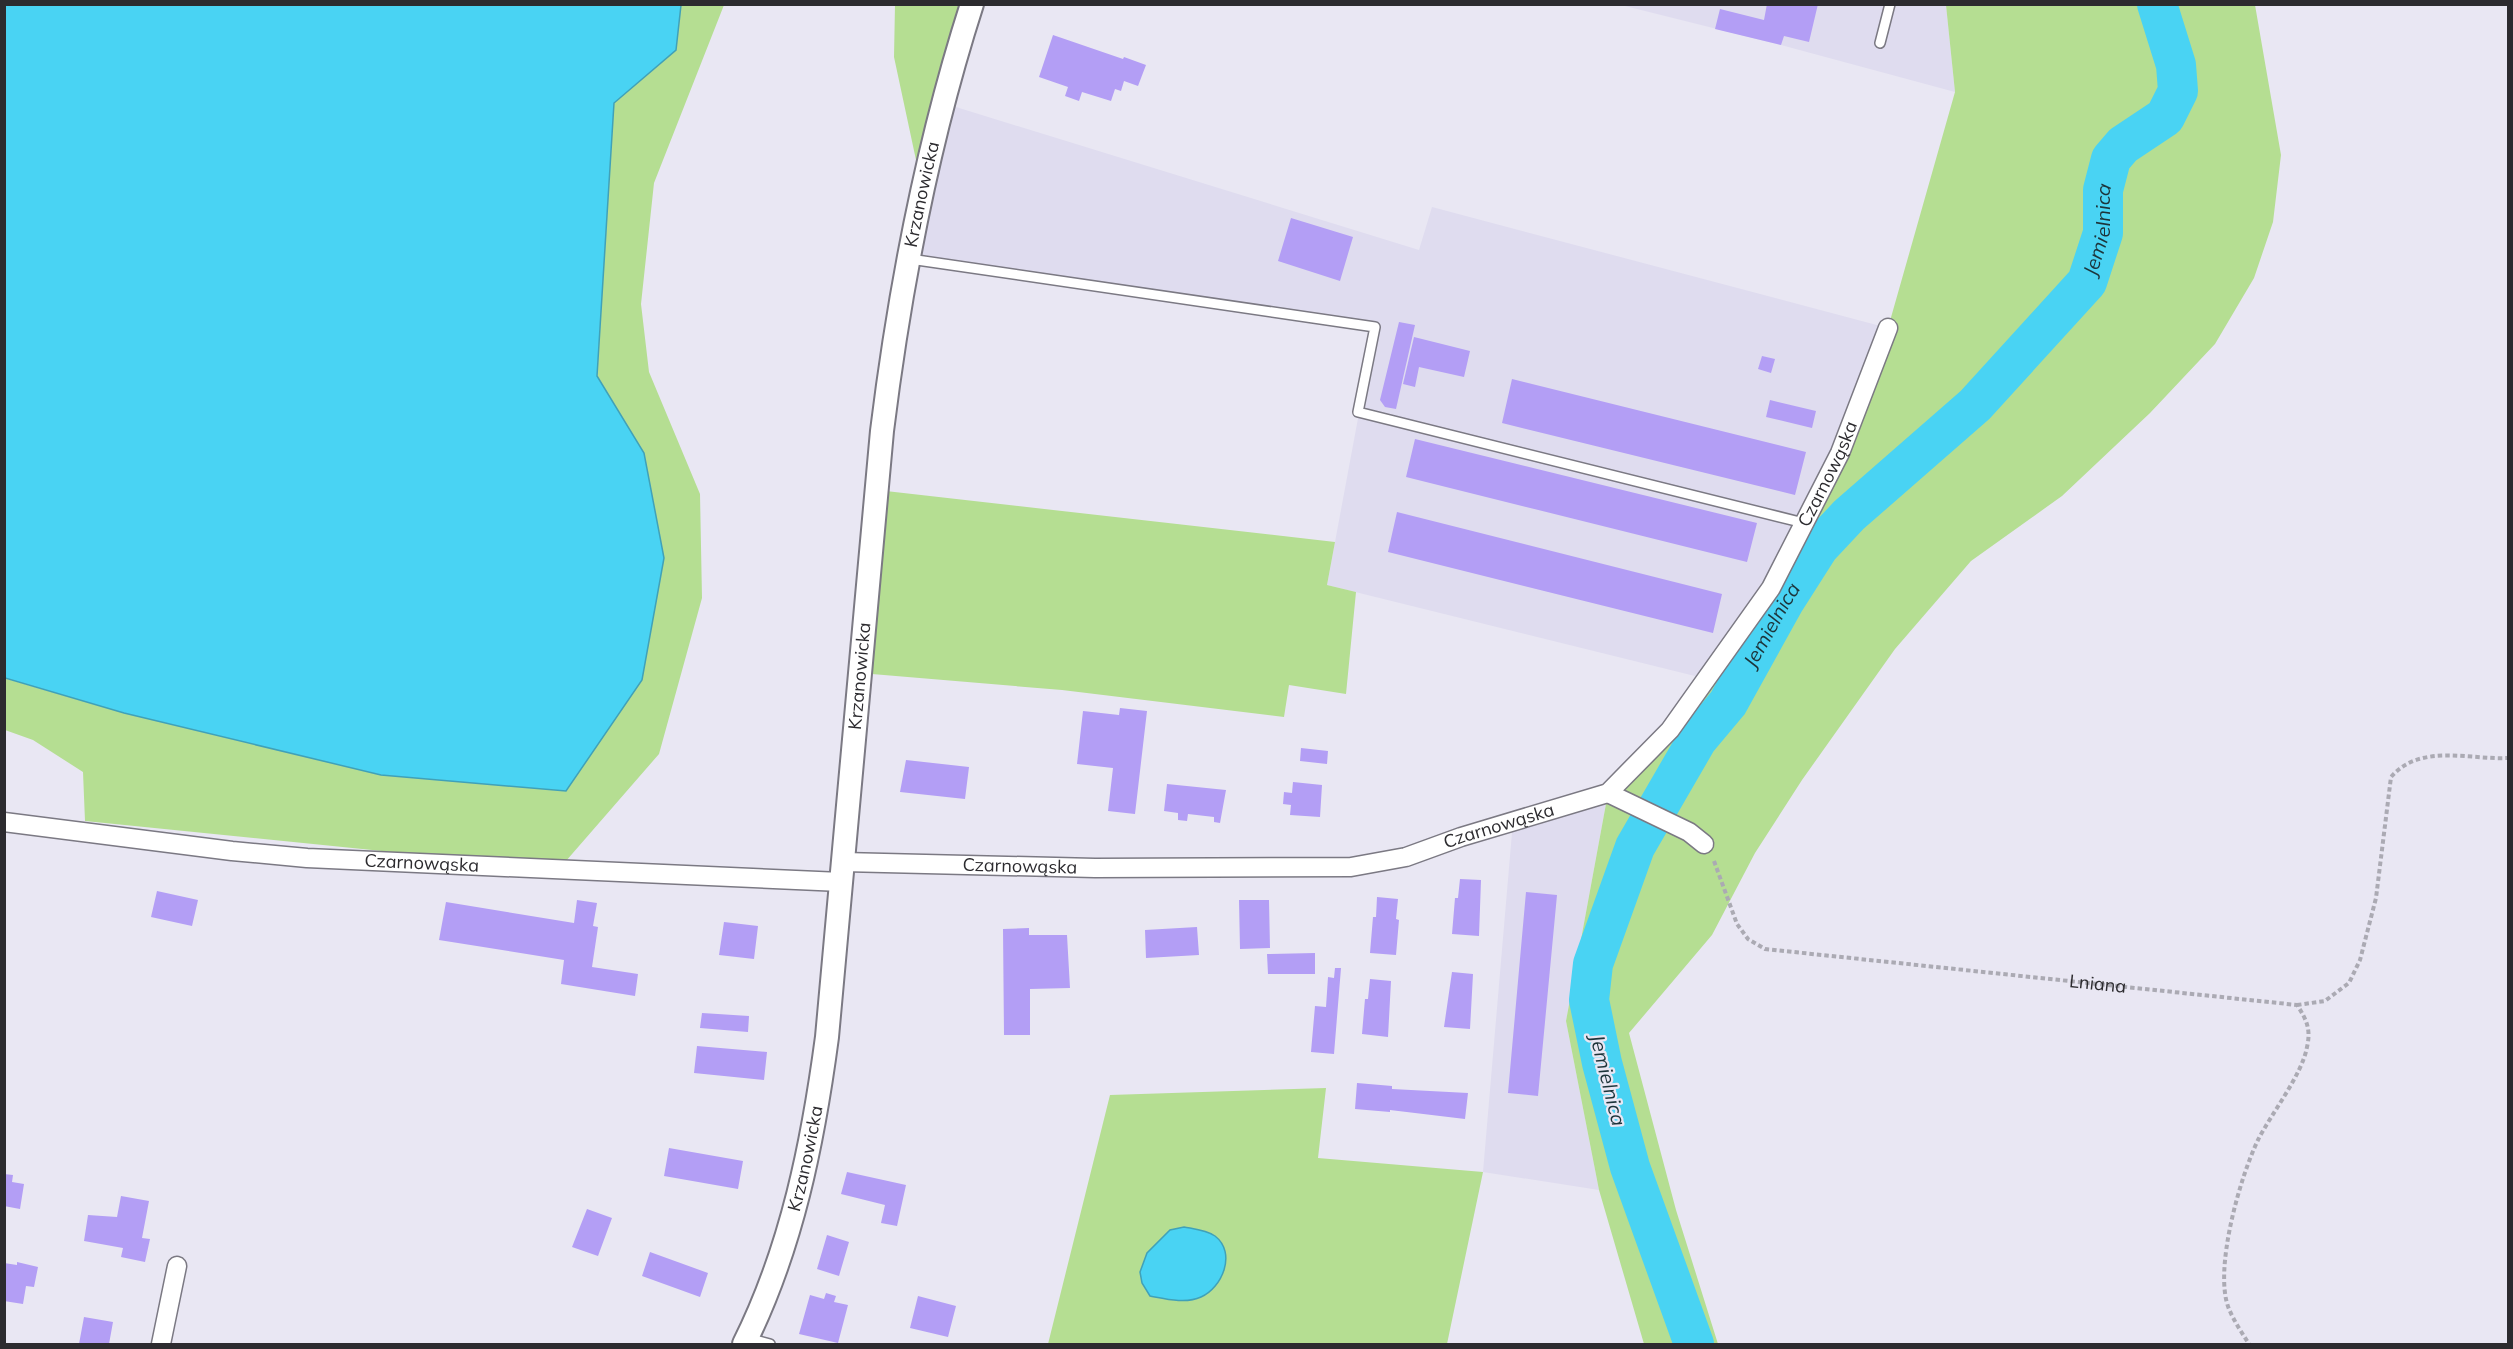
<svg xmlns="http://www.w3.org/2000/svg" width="2513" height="1349" font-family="Mulish,sans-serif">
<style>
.built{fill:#dfdcef}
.green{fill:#b5de92}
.water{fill:#49d3f3;stroke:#40a1b8;stroke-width:1.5}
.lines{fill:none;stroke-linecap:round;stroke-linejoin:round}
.river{stroke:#49d3f3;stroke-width:40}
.building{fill:#b39ef5}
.service-casing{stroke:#7b7983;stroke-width:12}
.minor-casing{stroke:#7b7983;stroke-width:21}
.tertiary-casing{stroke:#7b7983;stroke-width:26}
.path{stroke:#abaab3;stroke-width:4;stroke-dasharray:4.5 3;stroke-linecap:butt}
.service{stroke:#fff;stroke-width:9}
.minor{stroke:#fff;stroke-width:18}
.tertiary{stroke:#fff;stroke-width:22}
.labels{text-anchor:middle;stroke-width:4.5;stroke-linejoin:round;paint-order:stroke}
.street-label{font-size:18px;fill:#2c2b2f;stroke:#e9e7f3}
.water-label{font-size:20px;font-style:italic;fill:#1d343a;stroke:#e9e7f3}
</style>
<rect width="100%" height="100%" fill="#e9e7f3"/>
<path class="built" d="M1621 5H1946L1955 92 1781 45Z
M943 103 1419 250 1432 207 1888 328 1771 588 1707 679 1327 585 1375 327 907 259Z
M1608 793 1566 1021 1599 1190 1483 1172 1513 821Z"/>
<path class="green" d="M681 5H724L654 183 641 304 649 372 700 494 702 598 659 754 559 869 85 821 83 772 33 740 5 730 4 678 124 713 381 775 566 791 644 453 597 376 614 103 676 50Z
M895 5H972L922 188 894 57Z
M1946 5H2255L2281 155 2273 222 2254 278 2215 344 2150 413 2062 496 1971 561 1895 649 1802 780 1755 853 1712 935 1629 1033 1676 1210 1718 1344H1644L1599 1190 1566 1021 1608 793 1670 730 1771 588 1888 328 1955 92Z
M877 490 1335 542 1327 585 1356 592 1346 694 1289 685 1284 717 1062 690 860 673Z
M1326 1088 1318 1158 1483 1172 1447 1344H1048L1110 1095Z"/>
<path class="water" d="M4 5H681L676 50 614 103 597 376 644 453 664 558 642 680 566 791 381 775 124 713 5 678Z
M1184 1227C1194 1229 1206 1230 1215 1236 1237 1253 1222 1288 1201 1297 1186 1304 1166 1299 1150 1296L1142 1283 1140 1272 1147 1253 1170 1230Z"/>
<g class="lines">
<path class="river" id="s1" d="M1694 1344 1630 1167 1602 1063 1589 1000 1593 964 1635 847 1697 740 1728 703 1784 602 1819 547 1849 515 1975 405 2087 282 2103 233V190L2111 159 2123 145 2165 117 2178 91 2176 65 2157 4"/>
</g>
<path class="building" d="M1767 4H1818L1809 42 1784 36 1781 45 1715 29 1720 9 1764 20Z
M1053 35 1123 59 1124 57 1146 65 1138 86 1124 81 1121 91 1115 89 1111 101 1082 92 1079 101 1065 96 1068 87 1039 77Z
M1291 218 1353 237 1340 281 1278 261Z
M1399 322 1415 325 1396 409 1385 407 1380 400Z
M1414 337 1470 351 1464 377 1419 367 1415 387 1403 384Z
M1762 356 1775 359 1771 373 1758 369Z
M1512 379 1806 452 1795 495 1502 423Z
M1770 400 1816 411 1812 428 1766 417Z
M1415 439 1757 523 1747 562 1406 477Z
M1397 512 1722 594 1713 633 1388 552Z
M1120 708 1147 711 1135 814 1108 811 1113 768 1077 764 1083 711 1119 715Z
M1301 748 1328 751 1327 764 1300 761Z
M906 760 969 767 965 799 900 792Z
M1293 782 1322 785 1320 817 1290 815 1291 805 1283 804 1284 792 1292 793Z
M1167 784 1226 790 1220 823 1214 822V817L1188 814 1187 821 1178 820V813L1164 811Z
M1460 879 1481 880 1479 936 1452 934 1455 898H1458Z
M157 891 198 900 192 926 151 917Z
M1526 892 1557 895 1538 1096 1508 1093Z
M1377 897 1398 899 1396 919 1399 920 1396 955 1370 953 1373 917H1376Z
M577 900 597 903 593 926 598 927 592 967 638 974 635 996 561 984 564 960 439 940 446 902 574 923Z
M1239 900H1269L1270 948 1240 949Z
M724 922 758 926 754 959 719 955Z
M1197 927 1199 955 1146 958 1145 930Z
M1029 928V935H1067L1070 988 1030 989V1035H1004L1003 929Z
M1315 953V974H1268L1267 954Z
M1335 968H1341L1334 1054 1311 1052 1315 1006 1326 1007 1328 977 1334 978Z
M1452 972 1473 974 1470 1029 1444 1027Z
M1370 979 1391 981 1388 1037 1362 1034 1365 999H1368Z
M702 1013 749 1016 748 1032 700 1028Z
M697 1046 767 1052 764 1080 694 1073Z
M1357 1083 1392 1086V1089L1468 1093 1465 1119 1390 1110V1112L1355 1109Z
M669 1148 743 1161 738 1189 664 1176Z
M847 1172 906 1185 897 1226 881 1223 885 1205 841 1194Z
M4 1174 13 1175 12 1182 24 1184 20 1209 4 1206Z
M121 1196 149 1201 142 1238 150 1239 145 1262 121 1257 123 1248 84 1241 88 1215 117 1217Z
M587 1209 612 1218 598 1256 572 1247Z
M827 1235 849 1242 839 1276 817 1269Z
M650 1252 708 1273 700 1297 642 1276Z
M17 1262 38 1267 34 1287 26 1286 23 1304 4 1301V1263L17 1265Z
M826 1293 836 1296 834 1302 848 1305 838 1343 799 1334 810 1295 824 1299Z
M918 1296 956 1306 948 1337 910 1328Z
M84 1317 113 1322 109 1344H79Z"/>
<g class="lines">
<defs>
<path id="service" d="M1880 43 1890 4
M910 259 1375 327 1358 412 1804 523
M747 1338 770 1344"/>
<g id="minor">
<path d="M1608 793 1689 832 1704 844"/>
<path id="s3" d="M4 822 232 851 307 858 841 882"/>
<path id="s4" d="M843 862 1095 868 1351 867 1406 857 1461 837 1608 793 1670 730 1771 588 1840 453 1888 328"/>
<path d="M161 1344 177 1266"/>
</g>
<g id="tertiary">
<path id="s5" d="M744 1344C792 1248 813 1142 827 1037L882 431C900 286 927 144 972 4"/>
</g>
</defs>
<use href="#service" class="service-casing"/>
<use href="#minor" class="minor-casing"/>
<use href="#tertiary" class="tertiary-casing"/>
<g class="path">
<path id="s2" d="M1714 861 1737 924 1748 939 1765 949 2297 1005C2307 1020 2311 1030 2307 1047 2302 1075 2271 1114 2258 1140 2240 1177 2213 1271 2229 1309 2234 1321 2242 1333 2249 1344"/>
<path d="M2297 1005 2325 1001 2349 983 2360 960 2376 898 2391 777C2420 743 2470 760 2508 758"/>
</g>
<use href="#service" class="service"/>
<use href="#minor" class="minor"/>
<use href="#tertiary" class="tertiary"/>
</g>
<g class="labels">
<g class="street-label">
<text dy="6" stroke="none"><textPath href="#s5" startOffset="1168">Krzanowicka</textPath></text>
<text dy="6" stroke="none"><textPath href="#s4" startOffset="1166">Czarnowąska</textPath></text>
<text dy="6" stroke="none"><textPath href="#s5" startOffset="682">Krzanowicka</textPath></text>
<text dy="6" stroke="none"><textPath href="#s4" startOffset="662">Czarnowąska</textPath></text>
<text dy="6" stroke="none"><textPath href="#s3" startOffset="420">Czarnowąska</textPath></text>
<text dy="6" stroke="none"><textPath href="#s4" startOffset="177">Czarnowąska</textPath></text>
<text dy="6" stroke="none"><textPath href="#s2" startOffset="440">Lniana</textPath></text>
<text dy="6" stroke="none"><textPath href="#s5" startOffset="196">Krzanowicka</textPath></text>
</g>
<g class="water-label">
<text dy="7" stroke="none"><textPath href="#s1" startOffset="1305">Jemielnica</textPath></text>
<text dy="7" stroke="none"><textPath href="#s1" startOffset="782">Jemielnica</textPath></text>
<text transform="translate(1608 1080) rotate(76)" y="7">Jemielnica</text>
</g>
</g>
<rect width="2513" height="1349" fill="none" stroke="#2c2b2f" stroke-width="12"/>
</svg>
